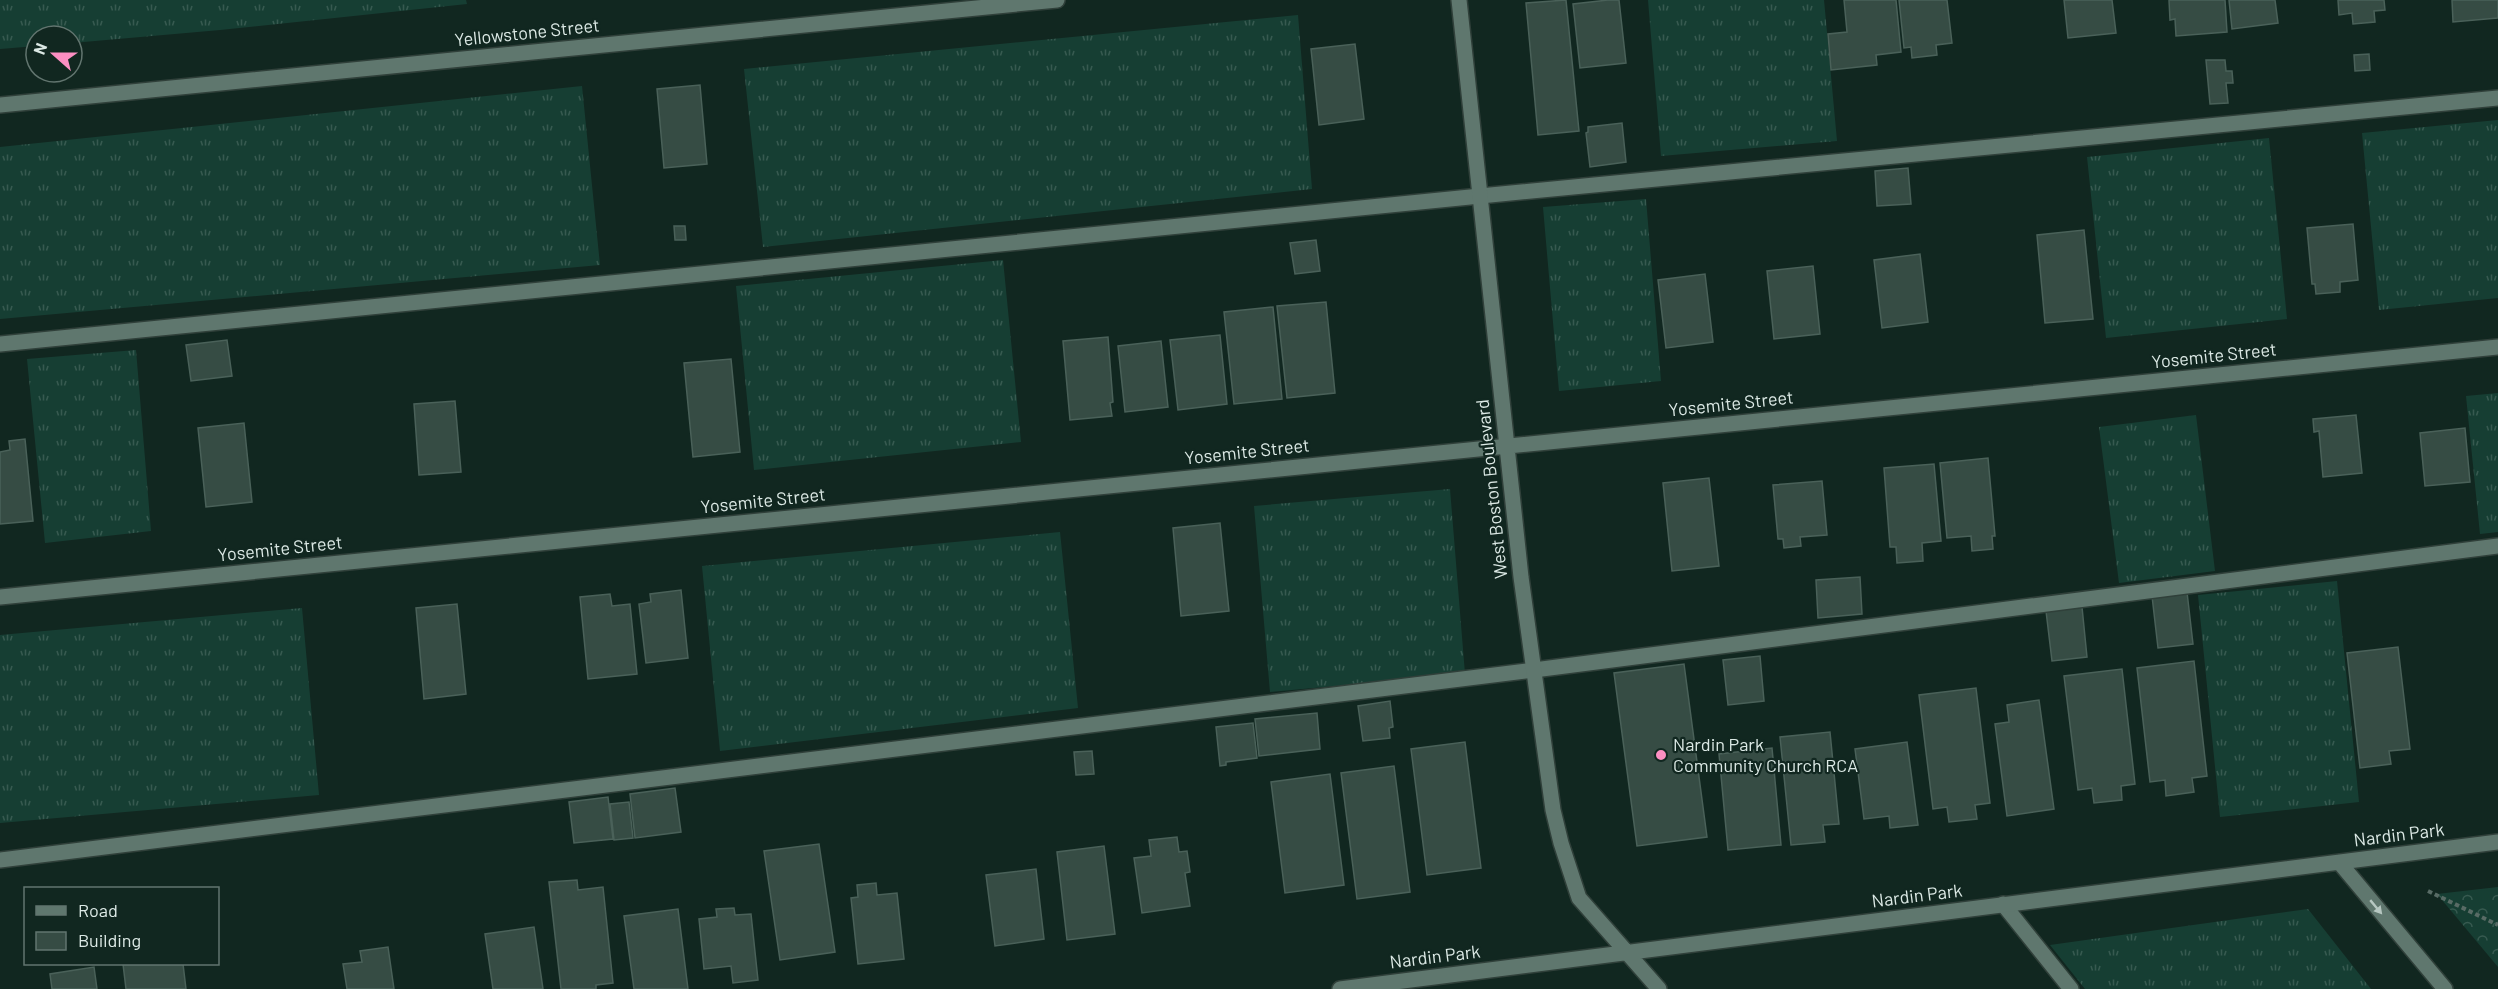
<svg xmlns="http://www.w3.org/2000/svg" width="2498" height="989" font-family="Barlow,sans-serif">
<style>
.grass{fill:url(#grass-tufts)}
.park{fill:url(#park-crowns)}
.building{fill:#364c44;stroke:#4a6159;stroke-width:1.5}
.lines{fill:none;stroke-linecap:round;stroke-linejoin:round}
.service-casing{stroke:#30403a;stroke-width:18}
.minor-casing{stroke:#30403a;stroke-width:18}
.path{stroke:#586b65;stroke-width:4;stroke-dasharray:4.5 3;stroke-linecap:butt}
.service{stroke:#5f776e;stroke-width:15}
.minor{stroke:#5f776e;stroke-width:15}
.oneway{fill:#b6c7c1}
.poi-dot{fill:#fc8fc2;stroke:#112720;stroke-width:2}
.labels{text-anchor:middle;stroke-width:4.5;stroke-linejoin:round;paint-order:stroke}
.street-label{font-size:18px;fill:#dce9e5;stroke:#112720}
.poi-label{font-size:18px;fill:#dce9e5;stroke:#112720;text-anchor:start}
</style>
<defs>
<pattern id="grass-tufts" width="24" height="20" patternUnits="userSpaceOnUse" patternTransform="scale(1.5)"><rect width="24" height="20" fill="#163e33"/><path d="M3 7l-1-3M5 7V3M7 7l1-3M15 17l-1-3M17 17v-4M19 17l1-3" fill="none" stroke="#375a50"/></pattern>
<pattern id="park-crowns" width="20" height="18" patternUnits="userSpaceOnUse" patternTransform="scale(1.5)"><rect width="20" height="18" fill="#163e33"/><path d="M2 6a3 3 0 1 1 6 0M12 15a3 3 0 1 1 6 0" fill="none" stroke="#375a50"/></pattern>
</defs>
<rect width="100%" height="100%" fill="#112720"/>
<path class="grass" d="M0 0H466L467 4 220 30 72 43V36H36V46L0 49Z
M1648 0H1824L1837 141 1661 156Z
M1298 15 1312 189 763 247 744 69Z
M582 86 600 265 0 319V147Z
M2498 120V298L2379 310 2362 133Z
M2269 138 2287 319 2106 338 2087 157Z
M1646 199 1661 381 1559 391 1543 207Z
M1003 260 1021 442 754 470 736 286Z
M136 350 151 531 45 543 27 359Z
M2498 393V532L2480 534 2466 396Z
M2196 415 2215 571 2119 583 2099 427Z
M1450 489 1465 674 1270 692 1254 506Z
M1060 532 1078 708 720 751 702 566Z
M2337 581 2359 802 2220 817 2198 595Z
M302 608 319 795 0 823V635Z
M2308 909 2371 989H2085L2050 945Z"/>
<path class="park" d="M2498 887V967L2437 894Z"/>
<path class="building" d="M1566 0 1579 131 1538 135 1526 3Z
M1608 0H1619L1626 63 1580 68 1573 4Z
M1844 0H1896L1901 52 1876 55 1877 65 1831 70 1828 34 1847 32Z
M1899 0H1947L1952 43 1936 45 1937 55 1912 58 1911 47 1904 48Z
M2064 0H2112L2116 33 2068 38Z
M2169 0H2225L2227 32 2176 36 2175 19 2170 20Z
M2229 0H2275L2278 23 2232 29Z
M2338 0H2384L2385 10 2374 11 2375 22 2353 24 2352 13 2339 15Z
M2452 0H2498V18L2453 22Z
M1355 44 1364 119 1319 125 1311 49Z
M2369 54 2370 70 2355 71 2354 55Z
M2206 60H2225L2226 71H2232L2233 83H2226L2228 103 2210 104Z
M700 85 707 164 664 168 657 89Z
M1622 123 1626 162 1590 167 1586 133 1588 132V127Z
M1908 168 1911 204 1877 206 1875 171Z
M2353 224 2358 280 2340 282V292L2316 294 2315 284H2312L2307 228Z
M674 226H685L686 240H675Z
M2084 230 2093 319 2045 323 2037 235Z
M1316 240 1320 271 1295 274 1290 243Z
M1920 254 1928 322 1882 328 1874 260Z
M1813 266 1820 334 1774 339 1767 271Z
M1705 274 1713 342 1666 348 1658 280Z
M1326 302 1335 393 1287 398 1277 306Z
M1273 307 1282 399 1234 404 1224 312Z
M1220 335 1227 404 1178 410 1170 340Z
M1108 337 1113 402 1110 403 1112 416 1070 420 1063 341Z
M227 340 232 376 191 381 186 345Z
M1161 341 1168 407 1125 412 1118 346Z
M731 359 740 452 693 457 684 363Z
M455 401 461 472 419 475 414 404Z
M2356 415 2362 473 2323 477 2319 431 2314 432 2313 419Z
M244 423 252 502 206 507 198 428Z
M2465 428 2470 482 2425 486 2420 433Z
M25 439 33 521 0 524V452L10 450 9 441Z
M1988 458 1995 536H1992L1993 549 1972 551 1971 536 1947 538 1940 463Z
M1934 464 1941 541 1922 543 1923 561 1897 563 1896 547H1890L1884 468Z
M1709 478 1719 566 1672 571 1663 483Z
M1822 481 1827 535 1800 537 1801 546 1784 548 1783 539H1778L1773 485Z
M1220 523 1229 611 1181 616 1173 528Z
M1860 577 1862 614 1818 618 1816 580Z
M681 590 688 658 646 663 639 604 651 602 650 594Z
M2187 592 2193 644 2158 648 2152 596Z
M610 594 612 606 630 604 637 674 588 679 580 597Z
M457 604 466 694 424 699 416 608Z
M2082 607 2087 657 2052 661 2046 611Z
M2398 647 2410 749 2389 751 2391 764 2360 768 2347 653Z
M1760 656 1764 701 1728 705 1723 660Z
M2194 661 2207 776 2192 778 2194 792 2166 796 2165 780 2150 782 2137 668Z
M1684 664 1707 837 1637 846 1614 673Z
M2122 669 2135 784 2121 786 2122 800 2094 803 2092 788 2078 790 2064 676Z
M1976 688 1990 803 1975 805 1977 819 1949 822 1947 807 1933 809 1919 695Z
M2039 700 2054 809 2007 816 1995 724 2009 722 2007 705Z
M1390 701 1393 727 1389 728 1390 738 1363 741 1358 706Z
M1317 713 1320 749 1259 756 1255 719Z
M1253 723 1257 758 1226 762V765L1220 766 1216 727Z
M1830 732 1839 824 1823 825 1825 842 1791 845 1780 737Z
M1465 742 1481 868 1427 875 1411 749Z
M1907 742 1918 825 1890 828 1889 816 1864 819 1855 749Z
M1772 748 1781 845 1728 850 1719 754Z
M1092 751 1094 774 1076 775 1074 752Z
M1394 766 1410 892 1357 899 1341 773Z
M1330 774 1344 885 1285 893 1271 782Z
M675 788 681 832 635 838 630 794Z
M608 797 613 839 574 843 569 802Z
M629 802 633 838 614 840 610 804Z
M1177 837 1179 852 1187 851 1190 872 1185 873 1190 906 1142 913 1134 858 1151 856 1149 840Z
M819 844 835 952 780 960 764 851Z
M1104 846 1115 934 1067 940 1057 852Z
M1036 869 1044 939 995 946 986 875Z
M577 880 578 890 603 887 613 983 596 985V989H561L549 882Z
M876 883 877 895 897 893 904 959 858 964 851 898 858 897 857 885Z
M734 908 735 915 751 914 758 980 733 983 731 966 704 969 699 919 717 917 716 909Z
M678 909 688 989H634L624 916Z
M534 927 543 989H493L485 934Z
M388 947 394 989H347L343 964 362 962 360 951Z
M123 964H183L186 989H126Z
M94 967 97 989H52L50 974Z"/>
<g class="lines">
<defs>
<path id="service" d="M0 344 1480 196 2498 98
M0 860 1534 670 2498 546
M2003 904 2071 989"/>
<path id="minor" d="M1459 0 1521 577 1553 810 1561 843 1579 898 1659 989
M0 105 1057 0
M0 597 2498 347
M2339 862 2445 989
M1340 989 2498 842"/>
</defs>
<use href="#service" class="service-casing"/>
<use href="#minor" class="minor-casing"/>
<path class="path" d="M2428 891 2498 925"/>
<use href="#service" class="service"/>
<use href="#minor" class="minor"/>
</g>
<defs><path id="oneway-solid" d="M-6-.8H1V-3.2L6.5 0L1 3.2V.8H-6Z" transform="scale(1.5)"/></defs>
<use class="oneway" href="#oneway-solid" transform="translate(2376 907) rotate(50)"/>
<circle class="poi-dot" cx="1661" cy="755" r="6"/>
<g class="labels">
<g class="street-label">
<text transform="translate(527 33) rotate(-6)" y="6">Yellowstone Street</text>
<text transform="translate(2214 356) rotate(-6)" y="6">Yosemite Street</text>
<text transform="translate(1731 404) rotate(-6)" y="6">Yosemite Street</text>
<text transform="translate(1247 452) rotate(-6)" y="6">Yosemite Street</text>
<text transform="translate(1492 489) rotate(-96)" y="6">West Boston Boulevard</text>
<text transform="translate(763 501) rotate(-6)" y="6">Yosemite Street</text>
<text transform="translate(280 549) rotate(-6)" y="6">Yosemite Street</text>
<text transform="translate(2399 835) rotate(-7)" y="6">Nardin Park</text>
<text transform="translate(1917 896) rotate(-7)" y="6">Nardin Park</text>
<text transform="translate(1435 957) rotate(-7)" y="6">Nardin Park</text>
</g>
<g class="poi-label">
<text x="1673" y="751">Nardin Park<tspan x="1673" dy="21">Community Church RCA</tspan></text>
</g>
</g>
<rect x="24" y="887" width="195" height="78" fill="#112720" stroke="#62756f" stroke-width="1.5"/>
<rect x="36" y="906" width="30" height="9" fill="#5f776e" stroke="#62756f" stroke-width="1.5"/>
<text x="78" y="917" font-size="18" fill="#dce9e5">Road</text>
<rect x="36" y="932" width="30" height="18" fill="#364c44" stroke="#62756f" stroke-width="1.5"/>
<text x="78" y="947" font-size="18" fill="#dce9e5">Building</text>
<g transform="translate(54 54) rotate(291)"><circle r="28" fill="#112720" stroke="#62756f" stroke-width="1.5"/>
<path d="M0-4.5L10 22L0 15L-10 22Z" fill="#fc8fc2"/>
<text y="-9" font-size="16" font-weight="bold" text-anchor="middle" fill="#dce9e5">N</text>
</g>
</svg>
